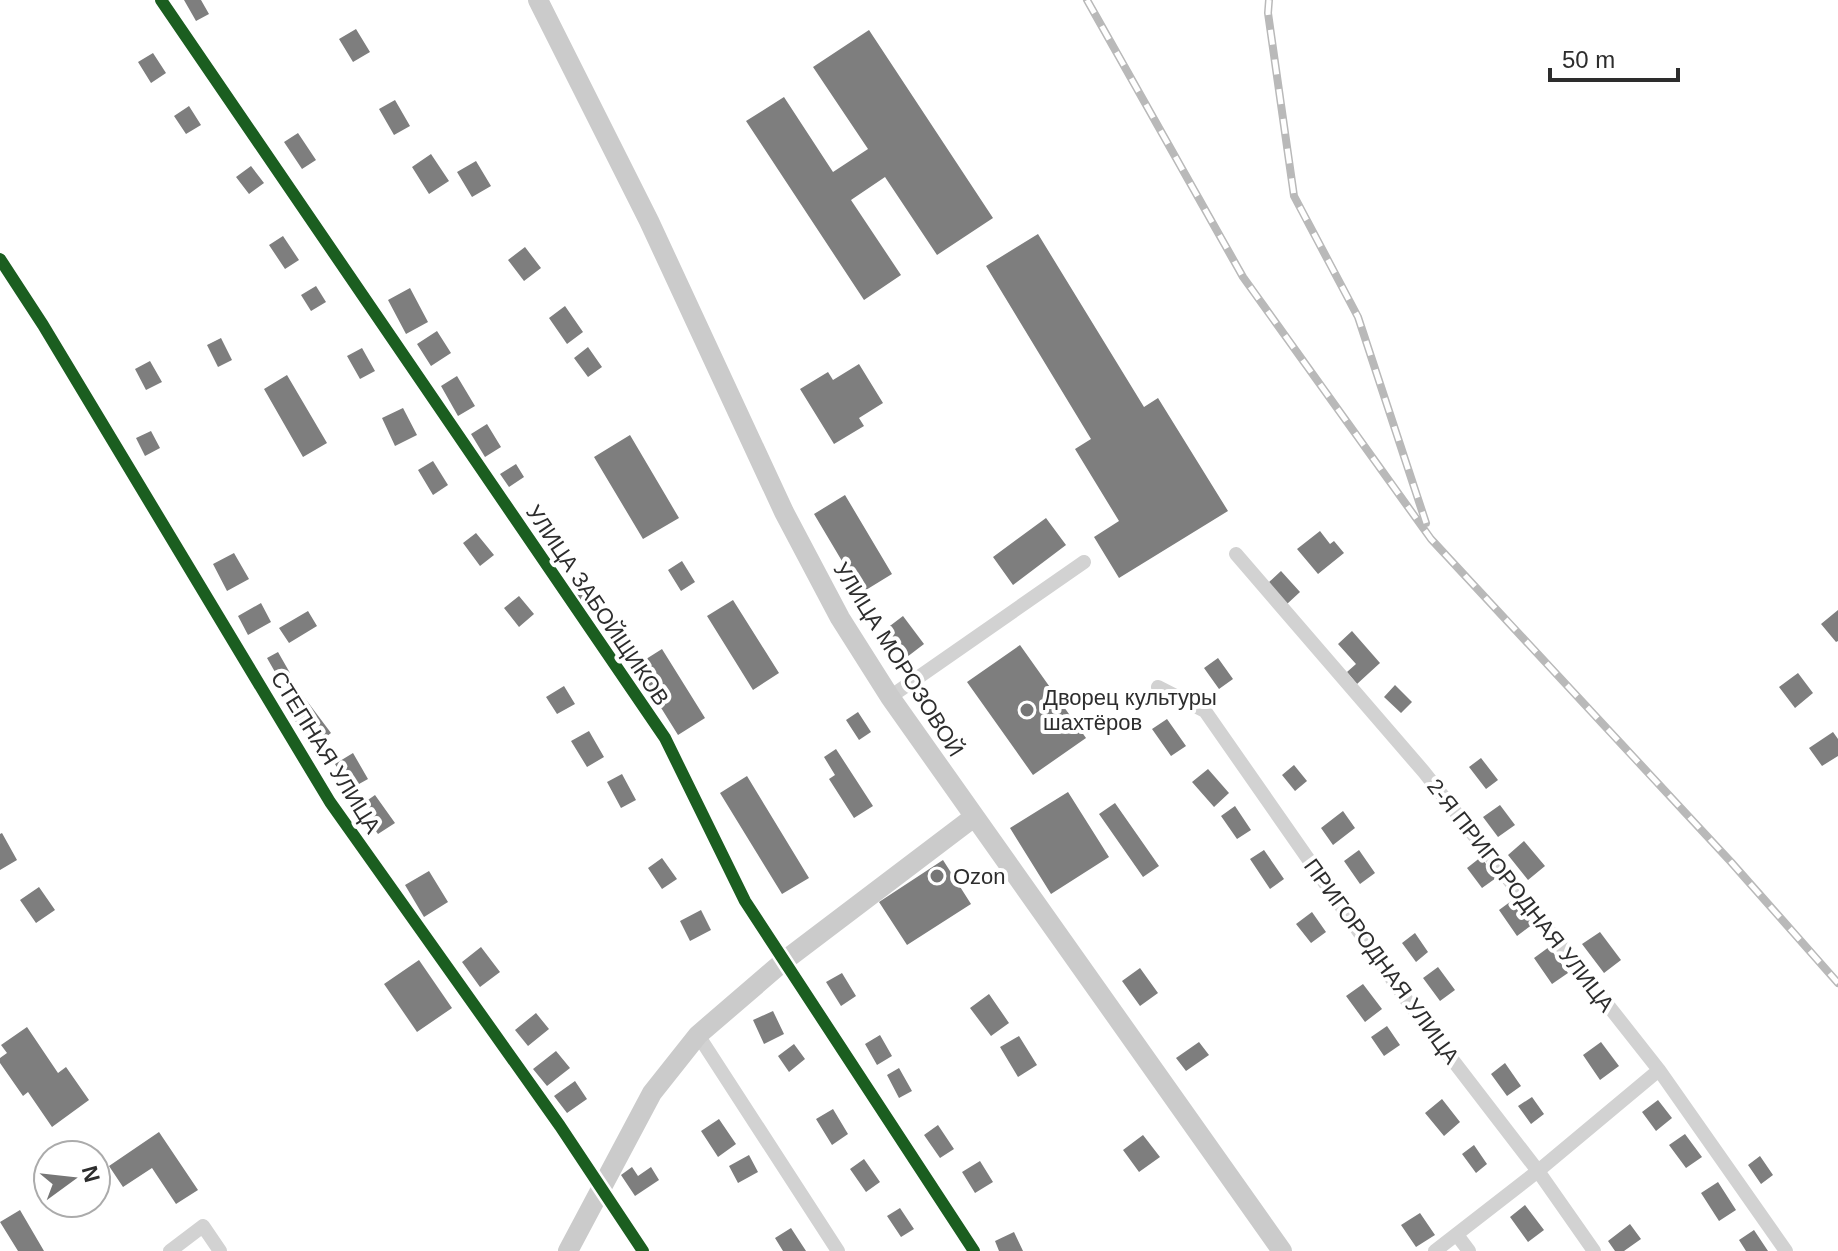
<svg xmlns="http://www.w3.org/2000/svg" width="1838" height="1251" font-family="Helvetica,sans-serif">
<style>
.building{fill:#7e7e7e}
.lines{fill:none;stroke-linecap:round;stroke-linejoin:round}
.street{stroke:#d2d2d2;stroke-width:14}
.secondary{stroke:#cbcbcb;stroke-width:20}
.rail-casing{stroke:#b9b9b9;stroke-width:8}
.rail{stroke:#fff;stroke-width:5;stroke-dasharray:15;stroke-linecap:butt}
.cycleway-casing{stroke:#fff;stroke-width:17}
.cycleway{stroke:#1b5e20;stroke-width:12}
.poi-dot{fill:#767676;stroke:#fff;stroke-width:3}
.labels{text-anchor:middle;stroke-width:8;stroke-linejoin:round;paint-order:stroke}
.street-label{font-size:22px;fill:#2d2d2d;stroke:#fff}
.poi-label{font-size:22px;fill:#2d2d2d;stroke:#fff;text-anchor:start}
</style>
<rect width="100%" height="100%" fill="#fff"/>
<path class="building" d="M184 0H201L209 14 196 21Z
M356 29 370 52 353 62 339 39Z
M869 30 993 218 937 255 885 177 851 200 901 275 864 300 746 121 784 97 833 172 868 149 813 67Z
M153 53 166 73 151 83 138 62Z
M395 100 410 126 394 135 379 109Z
M189 106 201 125 186 134 174 116Z
M298 133 316 160 302 169 284 142Z
M431 154 449 181 429 194 412 167Z
M476 161 491 186 472 197 457 172Z
M251 166 264 183 249 194 236 177Z
M1038 234 1144 407 1158 398 1228 511 1119 578 1094 537 1119 521 1075 449 1091 439 986 266Z
M283 236 299 260 285 269 269 245Z
M525 247 541 268 524 281 508 260Z
M316 286 326 302 311 311 301 295Z
M410 288 428 322 406 334 388 300Z
M565 306 583 332 567 344 549 318Z
M437 331 451 353 431 366 417 344Z
M221 338 232 360 218 367 207 345Z
M588 347 602 367 588 377 574 358Z
M362 348 375 371 360 379 347 356Z
M150 361 162 382 146 390 135 369Z
M859 364 883 403 859 418 864 426 834 444 800 389 828 372 833 380Z
M287 375 327 443 303 457 264 389Z
M457 376 475 406 458 416 441 386Z
M403 408 417 435 395 446 382 418Z
M487 424 501 447 485 457 471 434Z
M151 431 160 448 145 456 136 438Z
M630 435 679 518 643 539 594 457Z
M433 461 448 485 433 495 418 470Z
M516 464 524 477 509 487 500 474Z
M845 495 892 574 861 593 814 514Z
M1046 518 1066 545 1013 585 993 557Z
M1320 531 1330 544 1334 541 1344 553 1318 574 1297 549Z
M476 533 494 555 480 566 463 543Z
M234 553 249 579 227 591 213 564Z
M682 561 695 582 681 591 668 570Z
M1281 571 1300 592 1287 604 1268 583Z
M585 574 598 594 582 603 569 583Z
M519 596 534 614 519 627 504 608Z
M733 600 779 673 753 690 707 616Z
M261 603 271 622 248 635 238 616Z
M1838 610V641L1836 642 1821 624Z
M308 611 317 626 289 643 279 628Z
M903 616 924 644 907 657 899 647 892 653 878 635Z
M1352 631 1380 663 1357 684 1347 672 1356 664 1338 644Z
M1020 645 1086 738 1033 775 967 682Z
M662 649 705 718 678 735 635 666Z
M278 652 290 673 279 679 267 658Z
M1218 658 1233 679 1219 689 1204 668Z
M1798 673 1813 693 1795 708 1779 687Z
M1395 685 1412 702 1401 713 1384 697Z
M564 686 575 704 557 714 546 697Z
M301 693 331 733 314 746 284 706Z
M858 712 871 732 859 740 846 720Z
M1167 719 1186 746 1171 756 1152 729Z
M589 731 604 757 587 767 571 741Z
M1833 732 1838 739V756L1822 766 1809 748Z
M836 749 873 806 854 818 829 779 835 775 824 757Z
M353 753 368 779 350 789 335 764Z
M1481 758 1498 780 1486 789 1469 767Z
M1294 765 1307 781 1295 791 1282 775Z
M1208 769 1229 793 1214 807 1192 782Z
M622 774 636 800 621 808 607 782Z
M747 776 809 878 782 894 720 793Z
M1068 792 1109 857 1051 894 1010 828Z
M375 795 395 823 378 834 358 807Z
M1115 803 1159 866 1143 877 1099 814Z
M1500 805 1515 825 1498 837 1483 817Z
M1235 806 1251 830 1237 839 1221 816Z
M1343 811 1355 828 1333 845 1321 828Z
M2 833 17 860 0 870V834Z
M1524 841 1545 866 1528 880 1508 855Z
M1264 850 1284 879 1270 889 1250 859Z
M1359 850 1375 873 1360 884 1344 861Z
M1481 857 1496 878 1482 888 1467 868Z
M662 858 677 879 662 889 648 868Z
M943 860 971 904 907 945 879 902Z
M429 871 448 902 424 917 405 885Z
M39 887 55 910 36 923 20 900Z
M1514 899 1533 924 1517 936 1499 910Z
M701 910 711 930 690 941 680 921Z
M1312 912 1326 932 1311 943 1296 924Z
M1600 932 1621 960 1604 973 1582 944Z
M1415 933 1428 952 1416 962 1402 943Z
M481 947 500 972 480 987 462 962Z
M1549 947 1568 973 1552 984 1534 958Z
M419 960 452 1008 417 1032 384 984Z
M1438 967 1455 990 1440 1001 1423 978Z
M1140 968 1158 993 1140 1006 1122 981Z
M842 973 856 996 841 1006 826 982Z
M1363 984 1382 1009 1365 1022 1346 996Z
M989 994 1009 1023 991 1036 970 1008Z
M773 1011 784 1034 764 1044 753 1020Z
M536 1013 549 1029 528 1046 515 1030Z
M1387 1026 1400 1045 1384 1056 1371 1037Z
M27 1027 58 1073 66 1067 89 1100 52 1127 28 1092 23 1096 0 1063V1058L7 1053 1 1045Z
M880 1035 892 1056 877 1065 865 1044Z
M1019 1036 1037 1065 1018 1077 1000 1047Z
M1199 1042 1209 1055 1186 1071 1176 1058Z
M1601 1042 1619 1066 1600 1080 1583 1055Z
M794 1044 805 1059 789 1072 778 1056Z
M556 1051 570 1068 547 1086 533 1069Z
M1505 1063 1521 1086 1507 1096 1491 1074Z
M899 1068 912 1091 899 1098 887 1075Z
M575 1081 587 1099 567 1113 554 1096Z
M1532 1097 1544 1114 1531 1124 1518 1106Z
M1442 1099 1460 1122 1444 1136 1425 1113Z
M1658 1100 1672 1118 1656 1131 1642 1112Z
M833 1109 848 1134 832 1145 816 1119Z
M719 1119 736 1144 718 1157 701 1131Z
M938 1125 954 1149 940 1158 924 1135Z
M159 1132 198 1190 176 1204 152 1168 123 1187 109 1166Z
M1685 1134 1702 1157 1686 1168 1669 1145Z
M1143 1135 1160 1157 1139 1172 1123 1150Z
M1474 1145 1487 1164 1476 1173 1462 1154Z
M749 1155 758 1172 738 1183 729 1166Z
M1760 1156 1773 1175 1761 1184 1748 1165Z
M864 1159 880 1182 866 1192 850 1169Z
M980 1161 993 1182 975 1193 962 1172Z
M632 1167 638 1176 651 1167 659 1180 635 1196 621 1175Z
M1718 1182 1736 1210 1719 1221 1701 1193Z
M1525 1205 1544 1230 1528 1242 1510 1217Z
M900 1208 914 1229 901 1237 887 1216Z
M20 1210 44 1251H18L0 1222Z
M1420 1213 1435 1235 1416 1247 1401 1225Z
M1630 1224 1641 1239 1624 1251H1615L1608 1241Z
M791 1228 806 1251H783L775 1238Z
M1754 1230 1768 1251H1746L1739 1240Z
M1014 1232 1023 1251H999L995 1241Z"/>
<g class="lines">
<path class="street" d="M161 0 665 738 745 901 974 1251
M0 259 43 325 330 802 560 1126 643 1251
M1236 554 1424 772 1659 1070 1786 1251
M1158 687 1205 711 1408 1002 1538 1171 1594 1251
M890 697 1084 562
M698 1035 838 1251
M1457 1235 1469 1251
M170 1251 203 1226 220 1251
M1435 1251 1538 1171 1659 1070"/>
<path class="secondary" d="M538 0 649 221 784 512 840 618 890 697 1282 1251
M568 1251 652 1093 698 1035 784 961 974 817"/>
<defs>
<path id="rail" d="M1087 0 1243 277 1431 539 1731 862 1838 983
M1269 0 1268 13 1294 196 1358 317 1426 523"/>
</defs>
<use href="#rail" class="rail-casing"/>
<use href="#rail" class="rail"/>
<defs>
<path id="cycleway" d="M161 0 665 738 745 901 974 1251
M0 259 43 325 330 802 560 1126 643 1251"/>
</defs>
<use href="#cycleway" class="cycleway-casing"/>
<use href="#cycleway" class="cycleway"/>
</g>
<g class="poi-dot">
<circle cx="1027" cy="710" r="8"/>
<circle cx="937" cy="876" r="8"/>
</g>
<g class="labels">
<g class="street-label">
<text transform="translate(598 605) rotate(56)" y="8">УЛИЦА ЗАБОЙЩИКОВ</text>
<text transform="translate(899 659) rotate(58)" y="8">УЛИЦА МОРОЗОВОЙ</text>
<text transform="translate(326 752) rotate(58)" y="8">СТЕПНАЯ УЛИЦА</text>
<text transform="translate(1521 895) rotate(52)" y="8">2-Я ПРИГОРОДНАЯ УЛИЦА</text>
<text transform="translate(1382 961) rotate(54)" y="8">ПРИГОРОДНАЯ УЛИЦА</text>
</g>
<g class="poi-label">
<text x="1043" y="705">Дворец культуры<tspan x="1043" dy="25">шахтёров</tspan></text>
<text x="953" y="884">Ozon</text>
</g>
</g>
<g transform="translate(72 1179) rotate(75)"><circle r="38" fill="#ffffff" stroke="#ababab" stroke-width="2"/>
<path d="M0-6L14 30L0 20L-14 30Z" fill="#767676"/>
<text y="-12" font-size="22" font-weight="bold" text-anchor="middle" fill="#2d2d2d">N</text>
</g>
<path d="M1550 68v12h128v-12" fill="none" stroke="#2d2d2d" stroke-width="4"/>
<text x="1562" y="68" font-size="24" fill="#2d2d2d" stroke="#ffffff" stroke-width="6" paint-order="stroke">50 m</text>
</svg>
